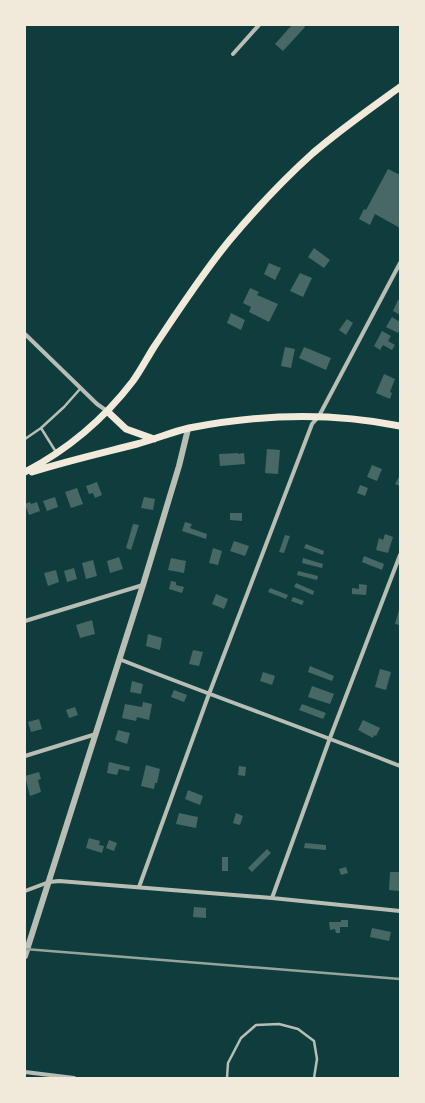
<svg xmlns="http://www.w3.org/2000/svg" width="425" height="1103" font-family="'Zilla Slab',serif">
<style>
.building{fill:#486865}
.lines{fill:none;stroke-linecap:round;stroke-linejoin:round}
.service{stroke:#b8beb3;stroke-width:2.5}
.minor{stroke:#b8beb3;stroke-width:4}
.tertiary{stroke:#b8beb3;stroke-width:6}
.secondary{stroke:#f1e9da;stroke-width:7}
.rail{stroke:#97a49c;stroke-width:2.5}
</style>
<rect width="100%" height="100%" fill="#0f3d3e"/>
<path class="building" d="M292 25H303L305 27 283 51 275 44Z
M388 169 400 175V228L375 214 370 225 359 219 364 209 366 210Z
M314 248 330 260 324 268 308 257Z
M269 263 281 268 275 280 264 274Z
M300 273 312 278 303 297 290 291Z
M250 288 259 292 257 295 278 304 269 322 249 312 251 307 243 303Z
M398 300 400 301V315L393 311Z
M231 313 245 320 241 330 227 323Z
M392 317 400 322V329L398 333 386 327Z
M347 319 353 323 346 335 339 330Z
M382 331 391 336 388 341 395 345 392 350 383 345 380 350 374 346Z
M285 347 295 349 291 368 281 366Z
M304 347 331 358 326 370 299 358Z
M384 374 395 379 390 392 392 393 390 399 376 393Z
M267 449 280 450 278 474 265 473Z
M238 453V454L244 453 245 464 220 466 219 454Z
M372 465 382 469 377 481 367 477Z
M400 475V486L395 484Z
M97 482 102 495 95 498 93 493 89 494 86 486Z
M360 485 368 488 365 496 357 493Z
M77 488 83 504 71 508 65 492Z
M55 497 58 507 47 511 43 501Z
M144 497 155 499 153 510 141 508Z
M30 502 31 504 37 502 40 511 29 515 25 504Z
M230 513H242V521L230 520Z
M185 522 192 524 190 528 207 534 206 539 182 531Z
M133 524 139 525 131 550 126 548Z
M385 534 393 537 388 553 376 550 379 538 383 540Z
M285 535 290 536 284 553 279 552Z
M234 541 249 546 245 556 230 551Z
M306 544 324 551 323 555 304 548Z
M213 548 222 551 218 565 209 563Z
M364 556 384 564 382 570 362 562Z
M119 557 123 569 110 573 107 561Z
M171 558 186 561 184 573 168 570Z
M303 558 323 564 322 568 302 563Z
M93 560 97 576 86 579 82 563Z
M74 568 77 579 67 582 64 571Z
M56 570 59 582 48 586 44 573Z
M298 571 318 576 317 580 297 575Z
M171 581 176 582V585L184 587 182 593 169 589Z
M296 583 314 591 313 595 294 587Z
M359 584 367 585 366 595 352 594V588L359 589Z
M270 588 288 595 286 599 268 592Z
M216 594 228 599 224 609 212 604Z
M293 597 304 601 302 605 291 601Z
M399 610H400V625L395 624Z
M92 620 95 634 80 638 76 625Z
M148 634 162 638 160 650 146 646Z
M193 650 203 652 199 666 189 664Z
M310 666 334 676 332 681 308 672Z
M380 669 391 672 386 690 375 687Z
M263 672 275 676 272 685 260 681Z
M132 681 143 684 141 694 130 692Z
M312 686 334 694 330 704 308 697Z
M174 690 187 695 184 702 171 697Z
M143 702 152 704 149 720 137 717 136 721 122 718 125 704 142 707Z
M302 704 326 713 323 719 299 710Z
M75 707 78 715 69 718 66 710Z
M39 719 42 729 31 732 28 722Z
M363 720 380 728 376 736 374 735 373 738 358 730Z
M118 730 130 733 127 744 115 740Z
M109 762 130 767 129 771 119 769 117 775 107 773Z
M146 765 160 769 157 783H155L154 789 141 786Z
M239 766 246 767 245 776 238 775Z
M39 772 41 779 38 780 41 792 30 796 25 776Z
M188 790 203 796 200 805 185 799Z
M179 813 198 817 196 828 176 824Z
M236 813 243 816 240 825 233 823Z
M89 838 100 841 99 845 104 846 102 853 86 848Z
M109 840 117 843 114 851 106 848Z
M305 843 326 845V850L304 848Z
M267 849 271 853 252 872 248 868Z
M222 857H228V871H222Z
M346 867 348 873 341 875 339 869Z
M390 872H400L399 891 389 890Z
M194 907 206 908V918L193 917Z
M341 920H348V927H340V933H336L335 929 330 930 329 922H341Z
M372 928 391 932 389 941 370 937Z"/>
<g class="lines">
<path class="service" d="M25 439 41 428
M56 452 41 428 64 407 80 389
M227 1078 228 1063 241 1038 256 1025 279 1024 298 1029 314 1041 317 1059 314 1078"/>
<path class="minor" d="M233 54 259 25
M25 334 97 404 107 411
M25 621 143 585
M119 659C212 696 307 729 400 766
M25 756 96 734
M139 887 209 694 312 424 319 416 400 263
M25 891 49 882 59 881 272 898 400 911
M272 898 330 738 400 555
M25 1072 74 1078"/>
<path class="tertiary" d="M25 956 143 585 179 466 188 429"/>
<path class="secondary" d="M107 411 126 429 154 439
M25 472C67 450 104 419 133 381 141 370 147 358 154 347 178 311 202 274 229 241 255 210 283 180 313 153 341 129 371 108 400 87
M32 472C67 461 102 453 137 444 155 439 172 432 189 428 260 414 330 412 400 426"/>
<path class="rail" d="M25 949 400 979"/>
</g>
<rect width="425" height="1103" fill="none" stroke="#f1e9da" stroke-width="52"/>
</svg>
